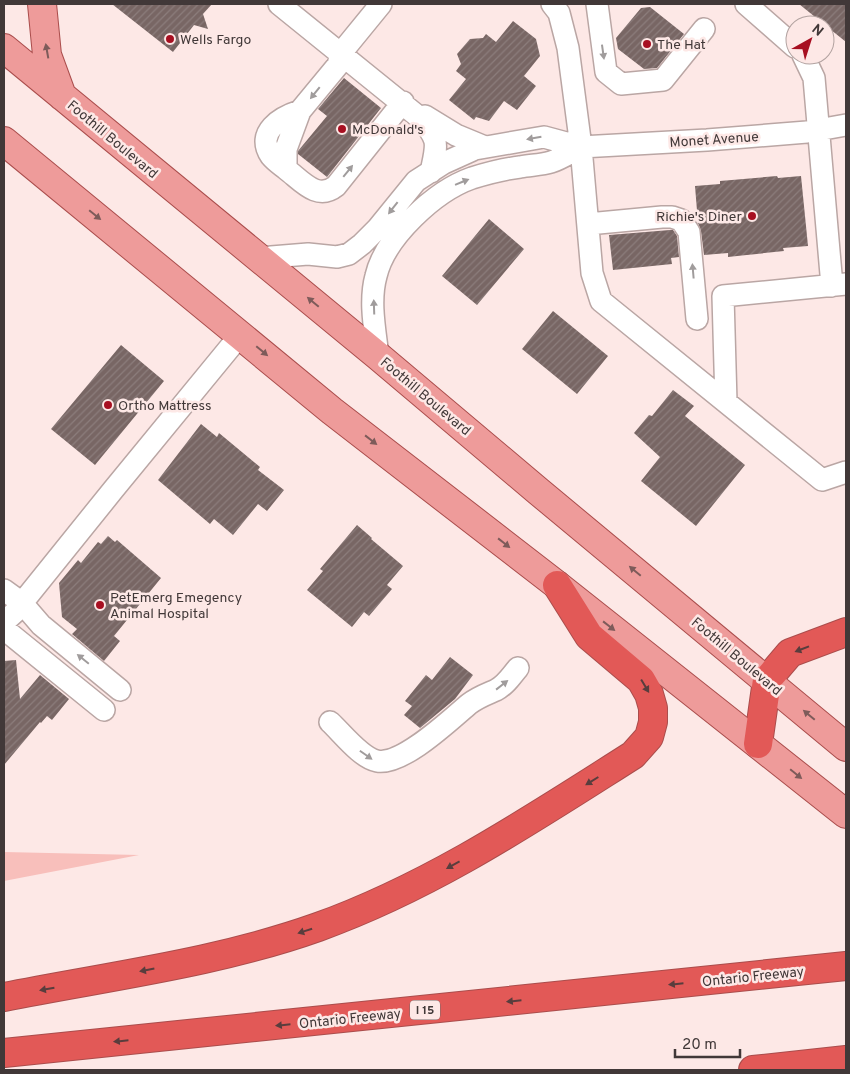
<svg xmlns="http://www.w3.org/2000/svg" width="850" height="1074" font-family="Overpass,sans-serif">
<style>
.grass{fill:#f8bfbb}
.building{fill:url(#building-hatch)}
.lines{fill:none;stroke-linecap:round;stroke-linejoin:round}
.minor-casing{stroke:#baa6a4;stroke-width:24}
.major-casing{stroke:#aa4d4c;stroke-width:30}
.highway-casing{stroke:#aa4d4c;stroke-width:30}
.minor{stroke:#fff;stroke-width:21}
.major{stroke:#ee9b9a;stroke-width:28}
.highway{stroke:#e25957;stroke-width:28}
.oneway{fill:#7e5b5a}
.oneway2{fill:#a09c9c}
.oneway3{fill:#593d3d}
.poi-dot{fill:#a70f21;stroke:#fde8e6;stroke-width:2}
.labels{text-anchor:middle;stroke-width:5;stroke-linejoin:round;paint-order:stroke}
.shield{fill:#fde8e6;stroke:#796d6c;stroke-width:1}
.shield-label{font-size:12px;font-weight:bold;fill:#413838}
.poi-label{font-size:14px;fill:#413838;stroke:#fde8e6;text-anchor:start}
.street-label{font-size:14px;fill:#413838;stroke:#fde8e6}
</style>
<defs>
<pattern id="building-hatch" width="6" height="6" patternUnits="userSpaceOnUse" patternTransform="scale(1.25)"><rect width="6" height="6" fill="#786664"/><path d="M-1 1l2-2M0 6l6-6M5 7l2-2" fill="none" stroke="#8c7d7c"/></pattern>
</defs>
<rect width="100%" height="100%" fill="#fde8e6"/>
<path class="grass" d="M4 852 139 855 4 881Z"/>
<path class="building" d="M112 4H212L203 14 208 29 194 25 173 52Z
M799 4H846V42Z
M650 7 684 34 657 68 644 69 618 49 616 38 641 8Z
M513 21 536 39 540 56 524 76 536 86 517 110 504 101 489 121 476 117 474 120 449 100 466 79 456 71 461 64 457 54 470 39 483 38 486 34 496 42Z
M344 78 381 108 327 177 298 154V151L327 116 318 109Z
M777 176 778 178 801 176 808 246 783 248 784 251 728 257V253L704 255 701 231 698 223 695 186 720 184V181Z
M489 219 524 249 477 305 442 276Z
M670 230H673L677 236 679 257 671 258 672 264 613 270 609 235Z
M553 311 608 356 577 394 522 349Z
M121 345 164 381 95 465 51 429Z
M673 390 694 406 685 416 745 465 696 526 641 481 660 457 634 433 649 415 652 416Z
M201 424 217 437 219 433 260 467 258 470 284 490 267 511 258 504 233 535 214 519 210 524 158 480Z
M357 525 372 538 371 539 403 566 387 585 392 589 369 616 364 612 352 627 307 590 323 571 320 569Z
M108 536 115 542 117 540 161 578 114 636 120 641 104 661 72 634 77 629 62 617 59 583 78 560 81 563 98 542 101 544Z
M450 657 473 675 455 699 420 728 404 715 412 706 405 701 426 675 432 680Z
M16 660 20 699 40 675 69 699 52 720 47 716 41 723 40 722 4 765V661Z"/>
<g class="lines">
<defs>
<path id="minor" d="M279 4 420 118C440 141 437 143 431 172
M381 4 341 53 338 65 300 111 286 149V169C302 181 317 201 336 186L403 102
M552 4 559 13 568 48 581 147 592 273 601 301 822 480 846 472
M597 4 606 72 621 84 663 80 704 29
M746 4 795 47
M803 55 814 78 832 286
M425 116 456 135 485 147
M286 169C281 165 275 161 271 156 255 132 281 117 300 111
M588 224 662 217H672L681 220 689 232 697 319
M259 258 308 254 337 257 349 254 362 244 377 229 416 181 444 163 475 149 544 137 581 147 707 140 807 132 846 125
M378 356C375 330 369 301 376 276 385 237 435 191 472 178 488 173 504 169 520 167 530 165 541 165 551 162 561 159 571 152 581 147
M726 402 723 296 846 284
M4 590 22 603 41 625 120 690
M4 622 14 613 113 490 241 334
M4 629 104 710
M330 722C342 733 361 758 377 761 402 766 450 720 469 704 478 697 487 694 496 690 506 685 511 676 518 668"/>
<path id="major" d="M42 4 47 55 62 96
M4 48 378 356 538 491 846 747
M4 141 332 411 557 585 846 814"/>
<path id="highway" d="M758 744 767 680 790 653 846 632
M4 997C109 976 217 963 318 927 432 886 532 819 633 755L649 737 653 722V708L649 694 641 680 589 636 557 585
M4 1053 846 966
M753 1070 846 1060"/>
</defs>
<use href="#minor" class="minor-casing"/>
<use href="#major" class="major-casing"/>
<use href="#highway" class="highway-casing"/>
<use href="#minor" class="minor"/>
<use href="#major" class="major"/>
<use href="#highway" class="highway"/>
</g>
<defs><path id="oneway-solid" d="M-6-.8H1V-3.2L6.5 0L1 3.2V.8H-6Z" transform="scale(1.25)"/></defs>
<g class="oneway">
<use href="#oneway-solid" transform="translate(47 51) rotate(-100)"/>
<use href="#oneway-solid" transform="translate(95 215) rotate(39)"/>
<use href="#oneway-solid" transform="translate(313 302) rotate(-140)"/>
<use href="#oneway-solid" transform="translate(262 351) rotate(40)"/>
<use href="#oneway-solid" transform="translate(371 440) rotate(38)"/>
<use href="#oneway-solid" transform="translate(504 543) rotate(38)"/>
<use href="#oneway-solid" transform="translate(635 571) rotate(-140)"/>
<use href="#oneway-solid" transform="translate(609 626) rotate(38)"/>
<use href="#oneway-solid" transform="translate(809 715) rotate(-140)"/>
<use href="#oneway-solid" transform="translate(796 774) rotate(39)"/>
</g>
<g class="oneway2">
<use href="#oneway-solid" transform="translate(603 52) rotate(82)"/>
<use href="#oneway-solid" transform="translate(315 93) rotate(129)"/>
<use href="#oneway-solid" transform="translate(534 138) rotate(170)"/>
<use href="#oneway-solid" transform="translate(348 171) rotate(-51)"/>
<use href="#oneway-solid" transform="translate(462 182) rotate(-22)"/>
<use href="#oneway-solid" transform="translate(393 208) rotate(128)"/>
<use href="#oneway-solid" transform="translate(693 271) rotate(-95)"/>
<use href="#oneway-solid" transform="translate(374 307) rotate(-92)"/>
<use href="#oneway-solid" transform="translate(83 659) rotate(-141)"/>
<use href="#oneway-solid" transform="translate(502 685) rotate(-38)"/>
<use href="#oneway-solid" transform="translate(366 755) rotate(35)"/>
</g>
<g class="oneway3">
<use href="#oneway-solid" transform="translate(802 649) rotate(159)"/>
<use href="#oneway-solid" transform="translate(645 686) rotate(59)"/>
<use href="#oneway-solid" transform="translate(592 781) rotate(148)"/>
<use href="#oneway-solid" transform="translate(453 865) rotate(151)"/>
<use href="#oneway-solid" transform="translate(305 931) rotate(162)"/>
<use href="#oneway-solid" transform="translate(147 970) rotate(169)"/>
<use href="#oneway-solid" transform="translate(676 984) rotate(174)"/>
<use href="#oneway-solid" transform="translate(47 989) rotate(170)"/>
<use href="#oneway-solid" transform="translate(514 1001) rotate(174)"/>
<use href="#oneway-solid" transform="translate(283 1025) rotate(174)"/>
<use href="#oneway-solid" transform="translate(121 1041) rotate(174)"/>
</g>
<g class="poi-dot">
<circle cx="170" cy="39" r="5"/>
<circle cx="647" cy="44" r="5"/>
<circle cx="342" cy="129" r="5"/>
<circle cx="752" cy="216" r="5"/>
<circle cx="108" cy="405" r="5"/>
<circle cx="100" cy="605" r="5"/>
</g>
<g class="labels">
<rect class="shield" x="410" y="1000.5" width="30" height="19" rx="4"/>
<g class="shield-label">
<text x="425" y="1014">I 15</text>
</g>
<g class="poi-label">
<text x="180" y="44">Wells Fargo</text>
<text x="657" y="49">The Hat</text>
<text x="352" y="134">McDonald's</text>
<text x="742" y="221" text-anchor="end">Richie's Diner</text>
<text x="118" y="410">Ortho Mattress</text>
<text x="110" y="602">PetEmerg Emegency<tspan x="110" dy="16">Animal Hospital</tspan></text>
</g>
<g class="street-label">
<text transform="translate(113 139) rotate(40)" y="5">Foothill Boulevard</text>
<text transform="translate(714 139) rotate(-4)" y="5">Monet Avenue</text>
<text transform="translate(426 396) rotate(40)" y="5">Foothill Boulevard</text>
<text transform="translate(737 656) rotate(40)" y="5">Foothill Boulevard</text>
<text transform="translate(753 976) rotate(-6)" y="5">Ontario Freeway</text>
<text transform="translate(350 1018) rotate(-6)" y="5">Ontario Freeway</text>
</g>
</g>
<rect width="850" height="1074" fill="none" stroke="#413838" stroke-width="10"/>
<g transform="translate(810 40) rotate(39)"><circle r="24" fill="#fde8e6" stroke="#b2a2a0"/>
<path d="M0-4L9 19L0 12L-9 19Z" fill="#a70f21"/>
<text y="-8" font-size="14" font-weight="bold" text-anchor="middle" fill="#413838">N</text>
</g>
<path d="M675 1049v8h65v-8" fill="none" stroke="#413838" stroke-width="2.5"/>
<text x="682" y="1049" font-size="15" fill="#413838" stroke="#fde8e6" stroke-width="4" paint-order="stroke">20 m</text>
</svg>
